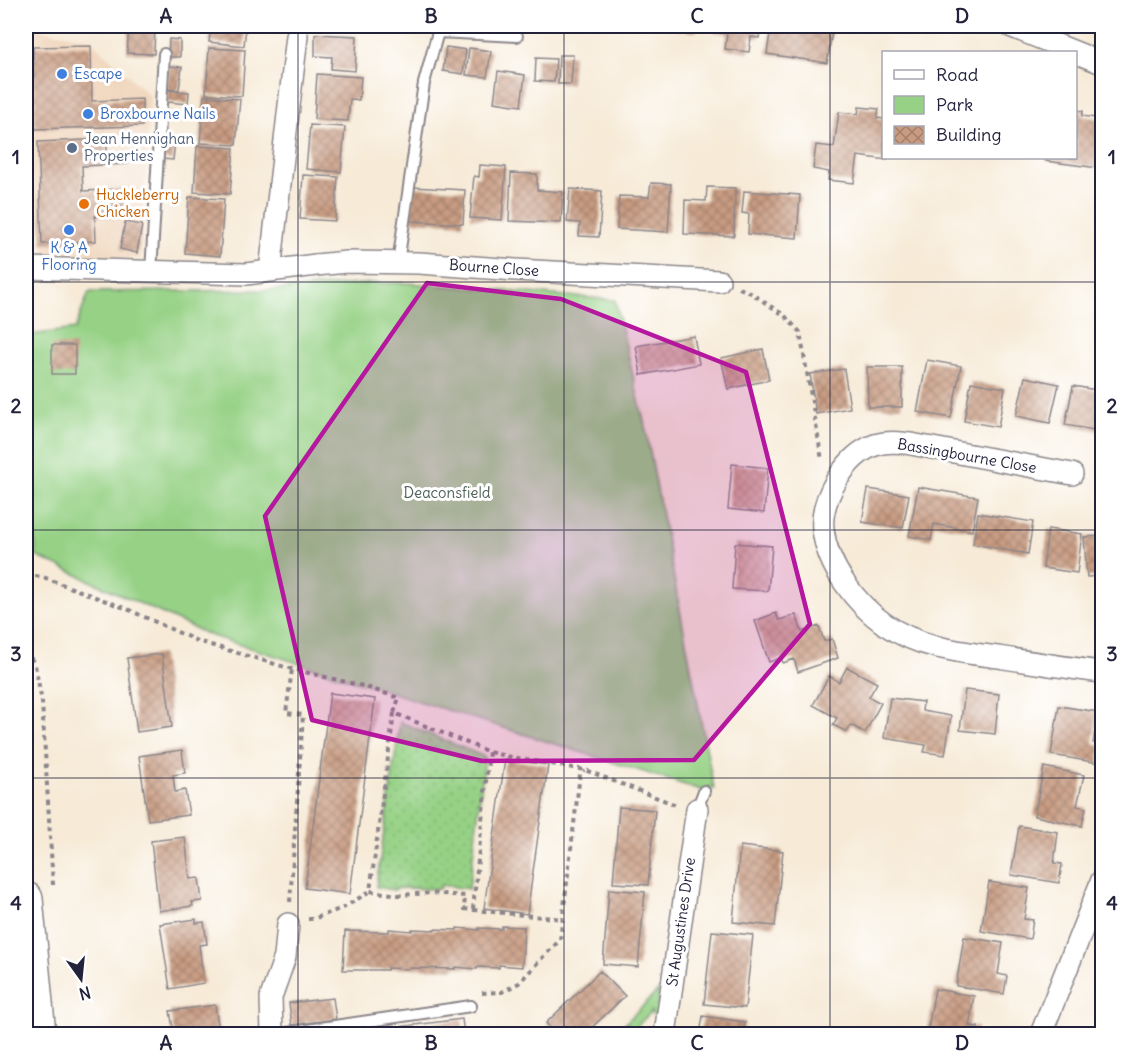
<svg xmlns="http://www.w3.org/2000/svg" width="1128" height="1060" font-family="Delius,sans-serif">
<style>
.built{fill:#f0d5bc}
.grass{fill:url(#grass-dots);stroke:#5c7a60;stroke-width:1.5}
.park{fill:#96d185;stroke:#5c7a60;stroke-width:1.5}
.building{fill:url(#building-cross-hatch)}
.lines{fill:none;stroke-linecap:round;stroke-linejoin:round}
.service-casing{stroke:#8c868a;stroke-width:14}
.minor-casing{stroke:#8c868a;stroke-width:24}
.primary-casing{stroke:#8c868a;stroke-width:36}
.path{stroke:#8c868a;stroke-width:4;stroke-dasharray:4.5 4.5;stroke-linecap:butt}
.service{stroke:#fff;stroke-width:10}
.minor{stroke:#fff;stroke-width:21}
.primary{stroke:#fff;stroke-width:33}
.marked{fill:#b5179e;fill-opacity:0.2;stroke:#b5179e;stroke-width:4.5;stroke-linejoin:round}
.grid{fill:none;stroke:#22223b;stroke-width:1.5;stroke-opacity:0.55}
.shop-dot{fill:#3f7fe0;stroke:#fff;stroke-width:2}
.service-dot{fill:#5c6f8a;stroke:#fff;stroke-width:2}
.food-dot{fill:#e8710a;stroke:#fff;stroke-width:2}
.labels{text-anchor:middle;stroke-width:6;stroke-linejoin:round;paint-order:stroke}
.shop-label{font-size:15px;fill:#366cbe;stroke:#fff;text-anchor:start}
.service-label{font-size:15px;fill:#4e5e75;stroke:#fff;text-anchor:start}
.food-label{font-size:15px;fill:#c56008;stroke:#fff;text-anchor:start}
.street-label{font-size:15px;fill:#22223b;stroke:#fff}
.park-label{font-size:15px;fill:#4b5f55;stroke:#fff}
.neatline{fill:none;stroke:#22223b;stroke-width:2}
.grid-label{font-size:20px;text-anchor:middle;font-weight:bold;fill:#22223b}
</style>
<defs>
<pattern id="grass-dots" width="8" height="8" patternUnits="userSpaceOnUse" patternTransform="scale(1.5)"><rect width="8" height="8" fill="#96d185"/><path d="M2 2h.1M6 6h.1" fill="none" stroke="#81b374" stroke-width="1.8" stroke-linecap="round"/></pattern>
<pattern id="building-cross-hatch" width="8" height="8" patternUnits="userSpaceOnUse" patternTransform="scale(1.5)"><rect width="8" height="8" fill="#c99c82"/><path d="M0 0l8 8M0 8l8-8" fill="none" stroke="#a37f6c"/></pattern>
</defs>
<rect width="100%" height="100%" fill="#fff"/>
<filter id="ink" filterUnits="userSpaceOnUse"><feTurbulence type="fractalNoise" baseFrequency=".0167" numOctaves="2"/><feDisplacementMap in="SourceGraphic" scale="12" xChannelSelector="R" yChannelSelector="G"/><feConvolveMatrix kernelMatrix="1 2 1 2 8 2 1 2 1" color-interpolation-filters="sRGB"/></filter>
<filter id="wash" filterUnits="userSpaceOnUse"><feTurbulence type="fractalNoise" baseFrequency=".008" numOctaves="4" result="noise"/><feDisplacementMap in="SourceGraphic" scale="24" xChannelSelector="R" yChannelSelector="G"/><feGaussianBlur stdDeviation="1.35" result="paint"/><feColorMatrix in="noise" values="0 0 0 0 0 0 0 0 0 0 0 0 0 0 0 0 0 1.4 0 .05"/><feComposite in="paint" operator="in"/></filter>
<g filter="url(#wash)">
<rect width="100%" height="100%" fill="#f7ebd8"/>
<path class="built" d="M26 27 89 39 150 96 140 259 45 253 35 206 26 145Z"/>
<path class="grass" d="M400 722 485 757 469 889 441 885 440 889 399 888 394 890 376 887Z
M659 990 657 1019 651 1012 638 1025 637 1034H614Z"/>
<path class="park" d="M374 283H409L615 300 645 426 714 789 704 791 209 635 36 556 29 374 31 335 75 329 89 292 275 290Z"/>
<g id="blocks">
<path class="building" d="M129 26H155L154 54 127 53Z
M211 26H246L244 46 209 42Z
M674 26H697L696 32 673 29Z
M716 26H761L759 38 751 37 749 52 725 49 727 33 715 32Z
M771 26H833L827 63 767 54Z
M315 34 357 36 355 71 331 69 332 57 315 56Z
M169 39 180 40V57H168Z
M91 46 92 101 142 99V126L35 129 33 47Z
M446 47 466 50 463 74 443 71Z
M209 48 245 50 242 96 206 94Z
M469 48 491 51 487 77 466 75Z
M559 55H573L571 84H558Z
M536 58 556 59 554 82 535 81Z
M169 66 182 67 179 90 167 89Z
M498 71 525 75 521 106 494 102Z
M317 74 361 77 359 100 350 99 348 121 314 119Z
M168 90 189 92 188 104 167 102Z
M204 96 240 99 236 145 200 143Z
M859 107 879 109 877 118 884 119V158H887V160L858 156 854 183 828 180 829 172 813 169 816 145 834 147 839 112 858 114Z
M1076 110 1083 111 1082 116 1102 119V136L1098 168 1046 161V158H1076Z
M310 125 345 127 341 172 306 169Z
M107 139V154L128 153V164L82 166 83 191 127 189 128 219 95 216 96 241 42 244 38 142Z
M164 140 175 141 173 160 162 159Z
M197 146 234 148 230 194 194 192Z
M480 165 506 167 502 220 470 218 474 176 479 177Z
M511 173 537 174V190L563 192 561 223 509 221Z
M303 175 338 177 335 221 300 219Z
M651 183 671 184 668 232 617 229 619 196 649 197Z
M412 187 465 190 463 224 411 221Z
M707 187 735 188 734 236 684 234 685 200 706 201Z
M570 189 602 191 599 237 579 236 580 223 567 222Z
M744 191 800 195 797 238 748 234 749 214 742 213Z
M189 197 224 199 220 256 185 253Z
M125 222 142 225 137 253 120 249Z
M694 336 699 364 641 375 636 346Z
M52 345H75V374H52Z
M763 349 769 380 728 389 721 358Z
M927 360 961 366 951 418 917 412Z
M867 367H902V407H868Z
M844 369 850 408 816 414 810 374Z
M1025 377 1059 384 1050 423 1016 416Z
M971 382 1005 388 998 427 964 421Z
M1073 386 1102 391V413L1099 431 1065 425Z
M732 464 768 468 764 513 728 509Z
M918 487 978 497 972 531 934 524 931 540 909 536Z
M868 489 909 495 903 528 862 522Z
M978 513 1033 522 1028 554 973 544Z
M1048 529 1082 534 1077 573 1043 568Z
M1102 536V576L1087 577 1084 537Z
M735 543 772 546 768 591 732 589Z
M776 613 779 620 796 615 802 632 819 626 824 641 832 639 838 658 798 672 794 659 783 663 781 658 769 662 755 621Z
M162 654 172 727 137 732 127 658Z
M847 667 877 683 869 697 881 703 865 733 851 725 847 732 833 725 837 718 813 705 829 676 839 682Z
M965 690 999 694 995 734 960 730Z
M330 693 375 699 350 894 305 888Z
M890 698 923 702 922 711 951 716 945 755 924 752 926 745 884 738Z
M1059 706 1098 712 1093 743 1102 745 1099 763 1051 755Z
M182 750 185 773 173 775 175 792 185 790 189 815 148 820 139 756Z
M505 759 548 765 527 914 484 908Z
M1044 767 1084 775 1077 806 1086 808 1082 826 1034 816Z
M619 807 655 810 648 885 613 883Z
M1019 826 1058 832 1054 863 1062 864 1059 883 1011 875Z
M185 837 190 879 199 878 202 901 192 902 193 906 159 911 151 841Z
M740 846 783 851 775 926 733 922Z
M989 882 1029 888 1024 919 1033 920 1030 939 981 931Z
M609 889 645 892 638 967 603 964Z
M196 919V923L204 922 207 944 199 945 204 983 170 989 160 924Z
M502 926 524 927 522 967 499 965V968L477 967V969L455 967V969L410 968 409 969 387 968V970H343L345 931 389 932V929L412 931V929L435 930 434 929 457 930V928L479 930V928L502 929Z
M712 931 753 935 745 1008 704 1004Z
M964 937 1003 943 998 974 1007 976 1004 994 956 986Z
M600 971 625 996 585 1034H556L546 1023Z
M935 989 974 996 969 1026 978 1027 977 1034H927Z
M333 998 336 1019 292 1025 289 1003Z
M215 1005 219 1031 209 1032 210 1034H174L170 1011Z
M703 1016 745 1022 743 1034H700Z
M462 1019 464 1034H358V1032Z"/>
</g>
</g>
<g filter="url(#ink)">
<use href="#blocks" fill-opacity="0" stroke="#8c868a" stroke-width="1.5"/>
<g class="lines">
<defs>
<path id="service" d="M398 263 424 83 438 32 517 36
M151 272 164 54
M697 809 704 791
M280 1034 471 1006"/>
<path id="minor" d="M1010 26 1102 63
M26 268 246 274 316 265 347 262 419 263 516 270 719 281
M270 271 297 36
M1072 474 911 444C899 442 887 441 875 445 846 455 820 499 823 529 827 567 857 605 886 625 921 649 964 652 1004 658 1037 663 1070 668 1102 672
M272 1034 271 997 285 957 288 924
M665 1034 697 809
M1041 1034 1102 880"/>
<path id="primary" d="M26 899 39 1034"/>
</defs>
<use href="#service" class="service-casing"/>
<use href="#minor" class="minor-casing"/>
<use href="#primary" class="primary-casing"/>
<path class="path" d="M739 288 749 292 784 315 800 332 822 460
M26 374H29
M26 575 43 577 127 609 197 641 292 669 363 686 399 698 394 713 489 752 506 756 585 770 676 805
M26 650 35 665 42 702 53 885
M394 713 370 891 399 895 431 893 465 896 464 909 563 919
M290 902 303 715 286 713 292 669
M473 909 489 752
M308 919H313L345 907 370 891
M482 993 502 992 519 983 540 960 560 940 580 774 584 770"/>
<use href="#service" class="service"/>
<use href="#minor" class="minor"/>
<use href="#primary" class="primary"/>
</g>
</g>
<path class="marked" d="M427 283 561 299 746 372 810 624 694 760 482 761 312 720 265 516Z"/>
<path class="grid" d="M298 26V1034M564 26V1034M830 26V1034M26 282H1102M26 530H1102M26 778H1102"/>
<g class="shop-dot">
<circle cx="62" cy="74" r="6"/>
<circle cx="88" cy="114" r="6"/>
<circle cx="69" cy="230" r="6"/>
</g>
<circle class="service-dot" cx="72" cy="148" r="6"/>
<circle class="food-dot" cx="84" cy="204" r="6"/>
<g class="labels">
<g class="shop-label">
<text x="74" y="79">Escape</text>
<text x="100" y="119">Broxbourne Nails</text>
<text x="69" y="253" text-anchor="middle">K &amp; A<tspan x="69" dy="17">Flooring</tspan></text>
</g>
<g class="service-label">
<text x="84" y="144">Jean Hennighan<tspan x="84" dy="17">Properties</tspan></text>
</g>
<g class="food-label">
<text x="96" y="200">Huckleberry<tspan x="96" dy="17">Chicken</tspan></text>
</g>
<g class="street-label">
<text transform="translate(494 268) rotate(4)" y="5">Bourne Close</text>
<text transform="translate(967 456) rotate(10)" y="5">Bassingbourne Close</text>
<text transform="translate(681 922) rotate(-82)" y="5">St Augustines Drive</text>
</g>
<g class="park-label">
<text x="447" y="498">Deaconsfield</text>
</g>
</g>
<rect width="1128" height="1060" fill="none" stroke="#fff" stroke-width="66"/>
<rect x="882" y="51" width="195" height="108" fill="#ffffff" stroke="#a7a7b1" stroke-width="1.5"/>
<rect x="894" y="70" width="30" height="9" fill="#ffffff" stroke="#a7a7b1" stroke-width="1.5"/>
<text x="936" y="81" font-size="18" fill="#22223b">Road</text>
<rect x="894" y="96" width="30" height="18" fill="#96d185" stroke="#a7a7b1" stroke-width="1.5"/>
<text x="936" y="111" font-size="18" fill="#22223b">Park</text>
<rect x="894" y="126" width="30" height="18" fill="url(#building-cross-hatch)" stroke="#a7a7b1" stroke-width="1.5"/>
<text x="936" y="141" font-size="18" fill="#22223b">Building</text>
<g transform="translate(81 979) rotate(165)" stroke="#ffffff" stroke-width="4.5" paint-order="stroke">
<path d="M0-4.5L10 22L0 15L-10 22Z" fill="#22223b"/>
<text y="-9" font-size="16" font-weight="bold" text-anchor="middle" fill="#22223b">N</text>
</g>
<rect x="33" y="33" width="1062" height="994" class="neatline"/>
<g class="grid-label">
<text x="166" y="23">A</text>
<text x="431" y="23">B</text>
<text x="697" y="23">C</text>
<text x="962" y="23">D</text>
<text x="16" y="164">1</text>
<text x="1112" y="164">1</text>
<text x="16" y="413">2</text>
<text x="1112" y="413">2</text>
<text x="16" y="661">3</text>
<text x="1112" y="661">3</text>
<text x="16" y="910">4</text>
<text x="1112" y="910">4</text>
<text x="166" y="1050">A</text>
<text x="431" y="1050">B</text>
<text x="697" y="1050">C</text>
<text x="962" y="1050">D</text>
</g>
</svg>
